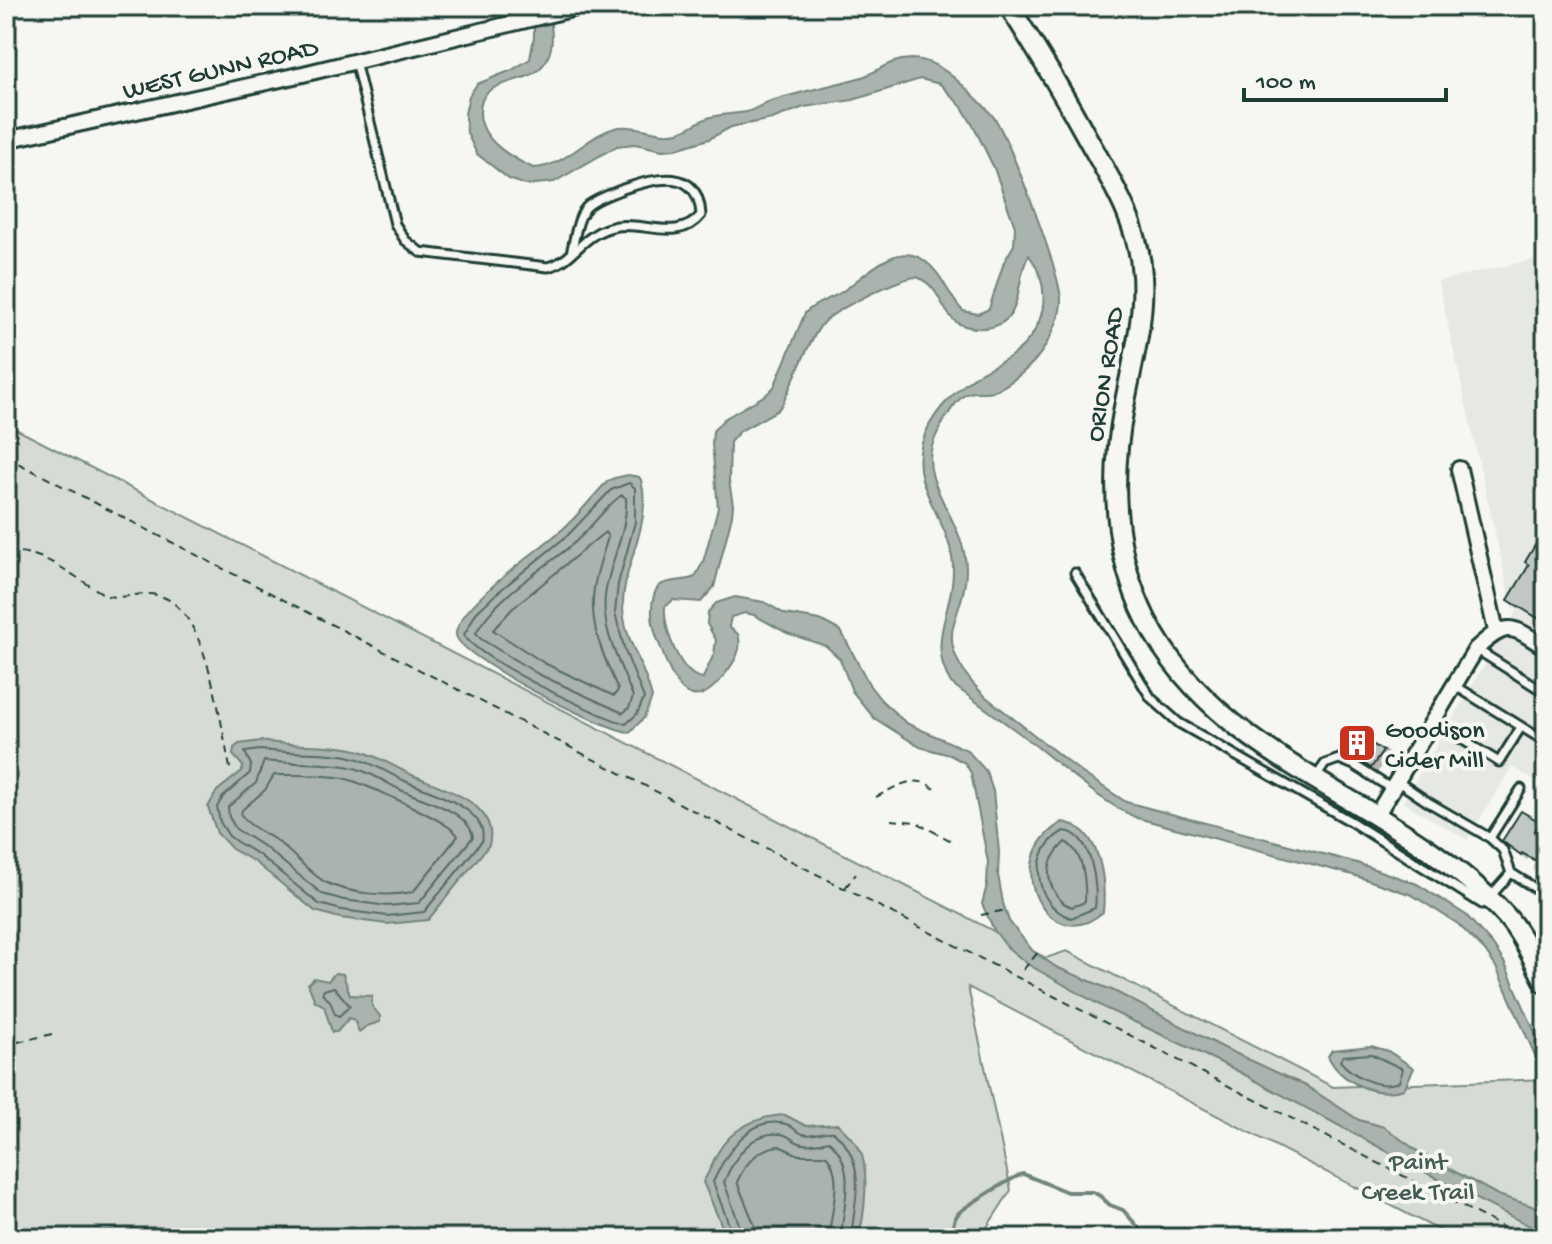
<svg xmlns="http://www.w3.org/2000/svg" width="1552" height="1244" font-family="'Gochi Hand',sans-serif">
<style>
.built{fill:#e6e8e4}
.green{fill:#d6dbd6;stroke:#7a8c85;stroke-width:2}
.water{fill:#aab3ae;stroke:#72847d;stroke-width:2}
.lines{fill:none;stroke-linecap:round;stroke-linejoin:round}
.shore{stroke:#576c65;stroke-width:2}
.stream{stroke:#72847d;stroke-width:4}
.building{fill:#c1c8c3;stroke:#1f3d34;stroke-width:2;filter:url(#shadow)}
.service-casing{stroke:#1f3d34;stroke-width:13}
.minor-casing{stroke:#1f3d34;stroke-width:20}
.tertiary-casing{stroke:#1f3d34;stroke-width:24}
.path{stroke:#1f3d34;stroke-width:2;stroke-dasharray:8 6;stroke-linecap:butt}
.service{stroke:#f6f6f2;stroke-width:7}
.minor{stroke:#f6f6f2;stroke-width:14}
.tertiary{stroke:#f6f6f2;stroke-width:18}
.labels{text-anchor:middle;stroke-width:8;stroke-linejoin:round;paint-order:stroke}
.street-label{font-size:26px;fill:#1f3d34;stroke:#f6f6f2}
.poi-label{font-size:26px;fill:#1f3d34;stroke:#f6f6f2;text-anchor:start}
.park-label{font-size:26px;fill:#445d54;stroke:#f6f6f2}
</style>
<defs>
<filter id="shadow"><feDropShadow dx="6" dy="3.5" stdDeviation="0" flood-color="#0004"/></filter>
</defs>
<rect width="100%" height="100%" fill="#f6f6f2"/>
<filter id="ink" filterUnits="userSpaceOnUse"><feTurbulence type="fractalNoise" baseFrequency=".0125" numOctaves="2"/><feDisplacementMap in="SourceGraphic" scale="16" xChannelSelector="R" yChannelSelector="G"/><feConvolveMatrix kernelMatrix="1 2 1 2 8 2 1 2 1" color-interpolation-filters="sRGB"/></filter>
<g filter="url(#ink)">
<path class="built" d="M1546 257V787L1512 767 1467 840 1403 802 1517 610 1512 607 1438 281Z"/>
<path class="green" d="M6 424 1046 958 1067 951 1333 1087 1546 1079V1238H1454L968 987 1011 1190 980 1238H6Z"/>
<path class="water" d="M534 6H548C553 31 558 60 531 75 518 80 502 83 490 90 483 95 480 103 480 112 480 140 510 157 533 168 567 167 588 133 619 127 639 124 657 137 678 132 690 129 699 120 711 117 722 114 734 114 746 112 754 110 761 105 768 102 799 92 831 86 862 77 880 71 887 60 912 59 930 59 947 71 960 83 972 94 988 108 997 122 1012 148 1063 278 1061 304 1059 322 1048 344 1037 358 1027 370 1008 386 993 391 985 393 977 391 969 393 956 396 936 433 932 446 920 486 967 523 966 571 966 589 959 606 954 623 945 651 967 679 986 697L1081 772 1126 802 1357 863 1417 884 1466 915 1493 945 1504 962 1546 1057V1080L1496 967 1485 951 1458 924 1412 895 1353 875 1137 818C1097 800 1065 768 1031 742 1005 722 977 703 951 683 926 641 953 613 953 571 954 522 908 489 922 443 930 415 951 395 974 377 985 369 999 364 1011 356 1046 331 1054 290 1029 255 1018 272 1022 296 1011 314 1005 323 997 327 985 328 935 331 951 291 917 277 901 277 832 311 822 324 810 338 792 384 783 403L778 410 740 431 730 442 729 481 733 505 732 515 714 587 701 602 673 600 665 607C663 628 680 676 703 678L714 654 716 640 707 624 708 612 716 603 735 597 764 602 785 614 820 620 841 631 870 686 881 700 906 723 967 750 986 771 993 791 999 852 998 875 1003 903 1009 921 1033 951 1056 967 1114 991 1224 1048 1306 1086 1359 1120 1384 1127 1420 1153 1498 1195 1541 1209 1546 1212V1234L1466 1194 1234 1069 1107 1009 1029 965 1007 947 994 930 982 904 987 885 988 862 971 773 965 763 950 755 920 747 874 718 852 691 840 659 826 646 787 633 754 615 745 613 731 617 729 627 738 634C743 649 735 661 726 673 693 717 675 689 662 651 657 638 651 624 652 609 652 602 654 591 659 586 668 579 685 582 695 577L703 562 718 508 712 444 713 431 724 419 767 394 774 387 805 313C817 301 830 300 843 291 865 276 897 239 925 261 943 274 948 296 963 311L978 314 989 309 1004 262 1014 245 1015 227 994 168 975 129 962 107 940 84 920 79 853 100 804 107 772 119 731 127 709 139 676 149 662 150 635 144 617 146 554 182 526 185 509 179 477 154 467 133 465 114 469 96 477 84 512 70 530 59 534 37Z
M628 475 639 477 641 480C653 524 624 561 623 603 622 637 645 665 652 698L644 718 630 732C605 731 458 657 456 635 454 608 543 547 564 528 579 515 591 498 605 484 611 477 620 477 628 475Z
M261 741C290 746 319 744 347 748 370 751 390 765 410 774 439 787 500 802 489 845L428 920 387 924 340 918 315 911 255 862 232 849 217 833 208 807 217 791 242 771 243 766 233 755 234 748 239 744Z
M1063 822C1101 828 1106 880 1103 912 1048 960 996 859 1063 822Z
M335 973 343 974 350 995 372 996V1006L380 1016V1022L367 1026 359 1032 354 1020 349 1018 337 1032H332L324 1006 315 1001 308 984 314 978 328 981Z
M1371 1046 1388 1051 1414 1068 1404 1089C1376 1098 1341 1083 1328 1056L1332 1050Z
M785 1115 806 1126 838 1124C845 1132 854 1139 859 1148 870 1168 865 1217 858 1238H727L703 1182C709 1173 712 1163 717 1154 731 1128 758 1116 785 1115Z"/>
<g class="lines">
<path class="shore" d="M629 483 635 488V522L618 584 615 613 625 651 644 698 637 714 626 724C595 715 478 659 464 635L476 613 497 593 568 535 611 490Z
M622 495 626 498C628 532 609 562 605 596 601 631 621 665 633 697L629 708 623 713 538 674 481 639 476 633C494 598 543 569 573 544 589 531 607 504 622 495Z
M605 532 608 537C602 557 594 578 593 599 591 631 606 661 618 690L614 696 544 663 493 630 512 609Z
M260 750C289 754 319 751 347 756 368 760 386 772 405 781 427 791 490 808 482 841L424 912 387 916 342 910 319 904 259 855 237 842 229 836 220 822 217 807 223 797 250 773 251 765 245 752Z
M264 761C291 764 319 762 345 766 366 769 384 782 403 791 423 800 469 811 473 837L419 903 387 906 344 900 322 894 266 848 236 829 229 817 228 807 256 783Z
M274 775C296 775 321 774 343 778 360 781 453 823 458 836L413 892C388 897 348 894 325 882 311 874 291 852 277 841 265 832 250 828 241 815L242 810 265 790Z
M1064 831C1092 833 1098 886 1095 908L1071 918C1033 905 1027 850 1064 831Z
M1065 842C1084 851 1086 883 1085 902L1072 907C1062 904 1058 898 1053 889 1044 870 1051 856 1065 842Z
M334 987 350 1006 339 1016 335 1014 330 1001 322 994 324 990Z
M1371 1054 1403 1069 1399 1082C1378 1090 1353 1076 1340 1061L1343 1056Z
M734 1238 713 1182C725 1155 749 1114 786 1124 792 1126 797 1132 803 1134 813 1137 824 1130 834 1132 868 1163 855 1197 851 1238
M744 1238 724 1182C733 1160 751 1130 780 1134 787 1134 791 1139 797 1142 807 1147 819 1143 829 1141 858 1167 843 1204 841 1238
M756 1238 755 1226 737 1182C745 1164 757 1148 779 1146L799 1155H826C845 1176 830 1212 829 1238"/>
<path class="stream" d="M954 1238C953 1229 952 1221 958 1214 962 1208 1015 1176 1023 1174L1067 1192H1093L1100 1196 1110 1205 1123 1210 1148 1238
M1224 1238 1240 1233 1257 1238"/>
</g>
<path class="building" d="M1546 527V623L1508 600 1529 565 1525 562Z
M1352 731 1383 751 1371 768 1340 748Z
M1521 811 1540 822 1535 831 1546 837V866L1522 853 1521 855 1502 841Z"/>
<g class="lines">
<defs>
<path id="service" d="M355 61 395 224 405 240 420 252 548 267C576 260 582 232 617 226 645 222 680 242 701 215 698 166 656 178 623 189 613 193 598 198 589 205 577 214 575 239 571 253
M1075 573 1151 698 1179 723 1350 821 1482 904
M1476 649 1546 693
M1454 685 1546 742
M1453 734 1499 762 1521 727
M1316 777 1325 764 1339 759 1354 765 1392 789
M1397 781 1428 802 1490 838 1503 850 1511 873 1546 895
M1490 838 1521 789
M1489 898 1511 873"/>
<path id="minor" d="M6 140 303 74 584 6
M1459 469 1496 631
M1376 816 1476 649C1508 620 1511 625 1546 648
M1530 954 1546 947"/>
<path id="tertiary" d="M1009 6C1037 50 1064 95 1089 141 1113 184 1139 225 1142 275 1145 320 1132 363 1124 407 1110 478 1113 553 1146 619 1220 766 1401 799 1506 916 1523 935 1534 962 1546 984"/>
</defs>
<use href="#service" class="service-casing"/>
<use href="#minor" class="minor-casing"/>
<use href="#tertiary" class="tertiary-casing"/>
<path class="path" d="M6 457 1524 1238
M6 553C42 546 77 581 108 596 127 600 144 589 163 597 209 614 221 730 231 772
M876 797C897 787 916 771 937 791
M891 820 916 822 955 843
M845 888 856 874
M981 915 1007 910
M1023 970 1040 950
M6 1050 18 1042 52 1034"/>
<use href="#service" class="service"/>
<use href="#minor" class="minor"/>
<use href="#tertiary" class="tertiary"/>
</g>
</g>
<defs>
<symbol id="building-square" viewBox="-11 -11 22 22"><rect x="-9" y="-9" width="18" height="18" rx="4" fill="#c8321e" stroke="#f6f6f2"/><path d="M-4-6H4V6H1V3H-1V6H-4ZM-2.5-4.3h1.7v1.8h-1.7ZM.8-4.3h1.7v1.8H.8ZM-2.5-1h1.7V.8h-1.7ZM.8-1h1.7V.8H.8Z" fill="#fff"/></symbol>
</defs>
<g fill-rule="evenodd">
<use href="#building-square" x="1335" y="721" width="44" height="44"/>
</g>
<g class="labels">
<g class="street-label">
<text transform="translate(220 67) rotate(-13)" y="9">WEST GUNN ROAD</text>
<text transform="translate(1103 374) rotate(-81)" y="9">ORION ROAD</text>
</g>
<g class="poi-label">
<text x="1385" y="737">Goodison<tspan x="1385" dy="30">Cider Mill</tspan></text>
</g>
<g class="park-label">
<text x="1418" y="1169">Paint<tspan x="1418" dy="30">Creek Trail</tspan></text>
</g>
</g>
<rect width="1552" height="1244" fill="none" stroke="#f6f6f2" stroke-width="32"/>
<rect x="16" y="16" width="1520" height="1212" fill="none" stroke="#1f3d34" stroke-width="3" filter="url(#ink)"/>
<path d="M1244 88v12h202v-12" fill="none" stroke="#1f3d34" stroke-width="4"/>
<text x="1256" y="88" font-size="24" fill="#1f3d34" stroke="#f6f6f2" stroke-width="6" paint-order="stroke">100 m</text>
</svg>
